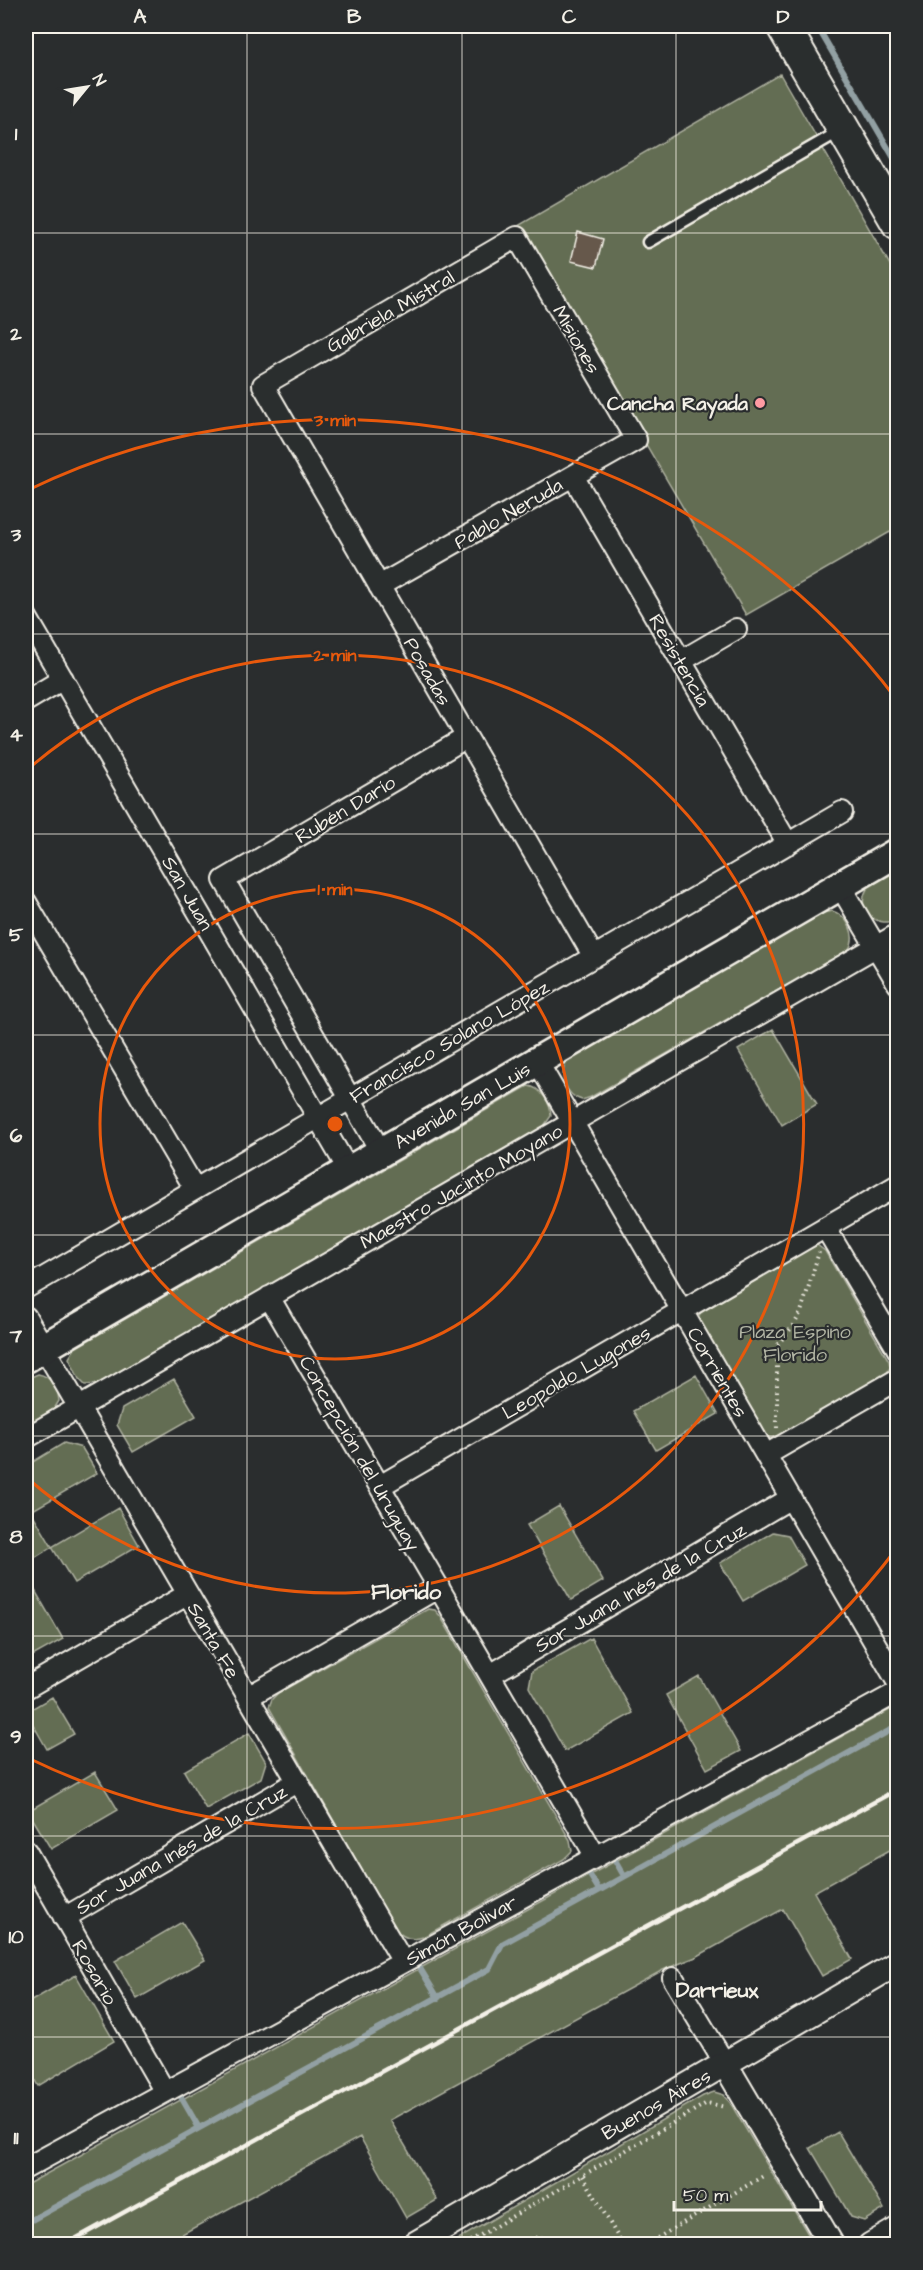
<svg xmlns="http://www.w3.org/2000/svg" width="923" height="2270" font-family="'Architects Daughter',sans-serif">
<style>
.green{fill:#646d53;stroke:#acaf9e;stroke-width:1.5}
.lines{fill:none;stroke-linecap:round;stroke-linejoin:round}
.stream{stroke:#92a0a3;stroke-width:6}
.building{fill:#66584c;stroke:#f4f1e8;stroke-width:1.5}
.service-casing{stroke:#f4f1e8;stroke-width:15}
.minor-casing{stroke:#f4f1e8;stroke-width:24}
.tertiary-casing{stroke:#f4f1e8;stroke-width:28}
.secondary-casing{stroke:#f4f1e8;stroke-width:33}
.primary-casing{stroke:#f4f1e8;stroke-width:36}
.path{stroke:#f4f1e8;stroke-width:4;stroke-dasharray:1.5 4.5;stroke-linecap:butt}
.service{stroke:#2a2d2e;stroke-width:10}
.minor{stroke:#2a2d2e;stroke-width:20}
.tertiary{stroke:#2a2d2e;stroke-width:24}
.secondary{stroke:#2a2d2e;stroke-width:28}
.primary{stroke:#2a2d2e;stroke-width:32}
.rail{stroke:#f4f1e8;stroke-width:4.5}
.grid{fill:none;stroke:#f4f1e8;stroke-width:1.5;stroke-opacity:0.55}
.ring{fill:none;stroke:#e8590c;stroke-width:3}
.poi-dot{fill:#ff9aa2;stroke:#2a2d2e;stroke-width:2}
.labels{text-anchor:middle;stroke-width:4.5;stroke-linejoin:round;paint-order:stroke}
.street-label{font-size:20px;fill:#f4f1e8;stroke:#2a2d2e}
.poi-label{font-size:20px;font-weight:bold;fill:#f4f1e8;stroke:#2a2d2e;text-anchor:end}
.park-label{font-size:20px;fill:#b3b6a5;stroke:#2a2d2e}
.neighbourhood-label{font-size:21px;font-weight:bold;fill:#f4f1e8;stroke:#2a2d2e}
.quarter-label{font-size:22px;font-weight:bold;fill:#f4f1e8;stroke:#2a2d2e}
.centre{fill:#e8590c;stroke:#2a2d2e;stroke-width:3}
.ring-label{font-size:18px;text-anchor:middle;font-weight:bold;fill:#e8590c;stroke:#2a2d2e;stroke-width:4.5;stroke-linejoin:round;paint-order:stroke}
.neatline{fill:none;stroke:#f4f1e8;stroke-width:2}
.grid-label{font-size:20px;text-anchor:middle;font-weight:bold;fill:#f4f1e8}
</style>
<rect width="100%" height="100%" fill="#2a2d2e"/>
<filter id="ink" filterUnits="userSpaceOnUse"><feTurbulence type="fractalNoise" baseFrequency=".0167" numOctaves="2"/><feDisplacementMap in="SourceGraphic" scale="12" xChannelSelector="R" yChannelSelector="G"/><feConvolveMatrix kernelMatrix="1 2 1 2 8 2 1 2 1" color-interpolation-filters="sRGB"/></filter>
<g filter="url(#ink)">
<path class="green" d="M780 74 897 277V528L746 615 518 226Z
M897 867V920C874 929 853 907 869 886 876 878 889 873 897 867Z
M832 911C848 915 858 937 848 950L591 1097 582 1100C565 1096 557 1072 569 1060L823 913Z
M773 1029 817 1104 782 1125 738 1050Z
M528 1086C541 1087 551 1104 551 1116L544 1126 98 1384 85 1385 79 1379 69 1358 75 1348Z
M817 1245 825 1251 889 1361 890 1367 887 1373 777 1437 770 1438 765 1434 699 1321V1315L703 1310 811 1247Z
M38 1374C51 1376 58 1388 59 1401L54 1409 26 1426V1379Z
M696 1375 718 1414 656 1450 633 1411Z
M174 1379 196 1416 133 1452 117 1425 122 1409Z
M64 1443 82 1448 97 1473 31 1511 52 1547 118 1508 139 1545 74 1583 52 1547 26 1563V1466Z
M559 1506 603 1581 571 1600 527 1525Z
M773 1532 788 1535 805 1565 743 1601 720 1563Z
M26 1575 63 1639 29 1658 26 1652Z
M428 1609 435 1610 441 1617 570 1840 572 1851 564 1859 423 1937C411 1941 402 1938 395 1928L269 1707 272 1699 278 1693Z
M591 1638 633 1713 565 1751 529 1687 532 1671Z
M699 1676 741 1751 707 1769 666 1695Z
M52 1697 74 1734 47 1749 26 1712Z
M897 1706V1846L814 1892 852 1959 822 1976 783 1909 696 1957 663 1970 390 2120 437 2200 406 2218 360 2137 164 2244H26V2185Z
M249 1733 266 1762 261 1778 206 1809 184 1771Z
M95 1772 118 1810 51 1849 28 1811Z
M182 1922 205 1960 137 1999 115 1961Z
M76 1975 114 2041 38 2086 26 2064V2004Z
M714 2092 724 2095 731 2104 814 2244H450L703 2096Z
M838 2132 884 2209 864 2221 851 2217 810 2148Z"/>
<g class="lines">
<path class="stream" d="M817 26 898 165
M611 1853 624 1876
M585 1867 599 1890
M415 1960 438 1998
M177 2090 199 2128
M26 2223 489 1969 502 1944 898 1726"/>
</g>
<path class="building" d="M578 232 603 239 596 267 571 261Z"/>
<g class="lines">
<defs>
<path id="service" d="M648 242 840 131"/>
<path id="minor" d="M573 476 788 844
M379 586 636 440 517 237 263 385 594 957
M26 616 349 1171
M681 661 736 629
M26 701 63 679
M840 886 898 984
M26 902 195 1189
M537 1061 898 1683
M381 1152 224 880 467 737
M825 1227 898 1350
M26 1288 842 812
M269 1297 596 1857
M26 1317 403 1962
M26 1438 898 934
M766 1455 898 1379
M380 1486 898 1185
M490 1675 791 1498
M26 1688 188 1594
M248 1697 439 1587
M26 1851 165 2092
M64 1918 298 1781
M673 1978 725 2064
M26 2168 898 1692
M869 2244 898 2227"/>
<path id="tertiary" d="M725 2064 831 2244
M415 2244 898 1963"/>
<path id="secondary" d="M26 1358 898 852"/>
<path id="primary" d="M783 26 898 223"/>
</defs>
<use href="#service" class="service-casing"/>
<use href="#minor" class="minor-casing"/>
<use href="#tertiary" class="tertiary-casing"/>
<use href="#secondary" class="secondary-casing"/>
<use href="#primary" class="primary-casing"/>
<path class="path" d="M777 1428V1345L794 1325 801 1312 819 1252
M583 2176 622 2244
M465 2244 707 2103 725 2107
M512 2244C531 2236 547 2235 566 2244
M647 2244 765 2175"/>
<use href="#service" class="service"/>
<use href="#minor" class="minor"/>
<use href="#tertiary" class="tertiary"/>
<use href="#secondary" class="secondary"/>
<use href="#primary" class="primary"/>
<path class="rail" d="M66 2244 898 1789"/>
</g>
</g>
<path class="grid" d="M247 26V2244M462 26V2244M676 26V2244M26 233H898M26 434H898M26 634H898M26 834H898M26 1035H898M26 1235H898M26 1436H898M26 1636H898M26 1836H898M26 2037H898"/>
<g class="ring">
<circle cx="335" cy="1124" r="235"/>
<path d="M27 770A469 469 0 1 1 27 1478"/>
<path d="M897 1548A704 704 0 0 1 26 1757M26 491A704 704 0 0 1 897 700"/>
</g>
<circle class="poi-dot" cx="760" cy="403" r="6"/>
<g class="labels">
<g class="street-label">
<text transform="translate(390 311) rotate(-30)" y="7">Gabriela Mistral</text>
<text transform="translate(577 339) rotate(60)" y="7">Misiones</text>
<text transform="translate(508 513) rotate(-30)" y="7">Pablo Neruda</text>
<text transform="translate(680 660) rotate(60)" y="7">Resistencia</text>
<text transform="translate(428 671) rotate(60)" y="7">Posadas</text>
<text transform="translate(345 809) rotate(-31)" y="7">Rubén Darío</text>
<text transform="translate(188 893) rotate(60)" y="7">San Juan</text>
<text transform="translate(449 1041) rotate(-30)" y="7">Francisco Solano López</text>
<text transform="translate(462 1105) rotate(-30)" y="7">Avenida San Luis</text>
<text transform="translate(461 1186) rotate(-30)" y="7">Maestro Jacinto Moyano</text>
<text transform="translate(576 1372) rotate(-30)" y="7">Leopoldo Lugones</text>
<text transform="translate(718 1372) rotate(60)" y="7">Corrientes</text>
<text transform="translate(360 1453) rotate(60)" y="7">Concepción del Uruguay</text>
<text transform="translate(640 1587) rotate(-30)" y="7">Sor Juana Inés de la Cruz</text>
<text transform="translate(214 1640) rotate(60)" y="7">Santa Fe</text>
<text transform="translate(181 1849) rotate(-30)" y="7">Sor Juana Inés de la Cruz</text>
<text transform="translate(461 1930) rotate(-29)" y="7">Simón Bolivar</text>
<text transform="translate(95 1972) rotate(60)" y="7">Rosario</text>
<text transform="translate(656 2104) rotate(-30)" y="7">Buenos Aires</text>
</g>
<g class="poi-label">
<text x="748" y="410">Cancha Rayada</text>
</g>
<g class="park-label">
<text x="795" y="1338">Plaza Espino<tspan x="795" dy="23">Florido</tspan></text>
</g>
<g class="neighbourhood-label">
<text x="717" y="1997">Darrieux</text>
</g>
<g class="quarter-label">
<text x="406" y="1599">Florido</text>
</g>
</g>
<circle cx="335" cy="1124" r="9" class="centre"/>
<g class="ring-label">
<text x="335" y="426">3 min</text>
<text x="335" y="661">2 min</text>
<text x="335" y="895">1 min</text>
</g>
<rect width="923" height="2270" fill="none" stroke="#2a2d2e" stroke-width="66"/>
<g transform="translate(87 87) rotate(60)" stroke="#2a2d2e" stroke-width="4.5" paint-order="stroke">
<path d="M0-4.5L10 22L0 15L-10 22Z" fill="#f4f1e8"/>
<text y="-9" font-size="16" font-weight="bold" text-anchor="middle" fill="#f4f1e8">N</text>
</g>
<path d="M674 2201v9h147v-9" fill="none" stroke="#f4f1e8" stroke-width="3"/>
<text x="683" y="2201" font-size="18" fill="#f4f1e8" stroke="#2a2d2e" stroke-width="4.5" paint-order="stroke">50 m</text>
<rect x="33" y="33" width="857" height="2204" class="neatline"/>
<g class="grid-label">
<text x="140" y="23">A</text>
<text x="354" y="23">B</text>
<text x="569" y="23">C</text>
<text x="783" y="23">D</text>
<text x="16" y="140">1</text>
<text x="16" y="340">2</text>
<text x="16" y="541">3</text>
<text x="16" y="741">4</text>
<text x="16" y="941">5</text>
<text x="16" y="1142">6</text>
<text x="16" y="1342">7</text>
<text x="16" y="1543">8</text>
<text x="16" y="1743">9</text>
<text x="16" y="1943">10</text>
<text x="16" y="2144">11</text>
</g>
</svg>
